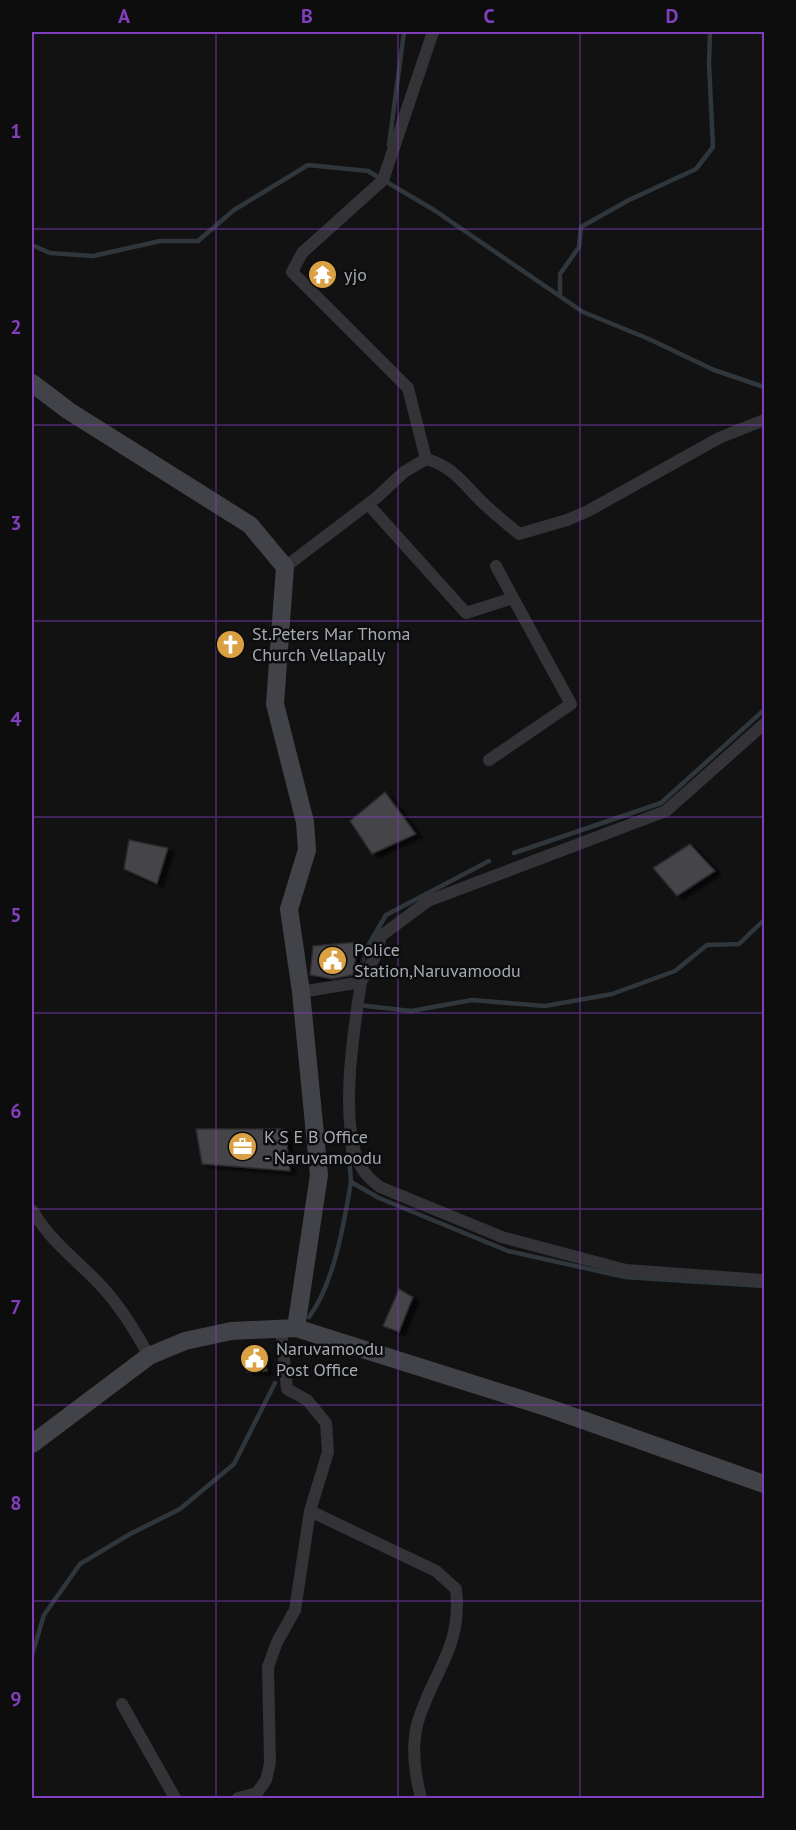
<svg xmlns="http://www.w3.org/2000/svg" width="796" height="1830" font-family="'PT Sans',sans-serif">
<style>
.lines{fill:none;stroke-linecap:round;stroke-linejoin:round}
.stream{stroke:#2f373c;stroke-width:4.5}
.building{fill:#444548;stroke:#2c2c2f;stroke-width:1.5;filter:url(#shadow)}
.street{stroke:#343438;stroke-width:12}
.secondary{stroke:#424348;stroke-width:18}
.grid{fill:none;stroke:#813fbd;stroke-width:1.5;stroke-opacity:0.55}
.labels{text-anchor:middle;stroke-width:5;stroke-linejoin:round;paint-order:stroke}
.poi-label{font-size:18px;fill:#a5aab2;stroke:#0d0d0e;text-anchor:start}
.neatline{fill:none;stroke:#813fbd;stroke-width:2}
.grid-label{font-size:20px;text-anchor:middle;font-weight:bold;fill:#813fbd}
</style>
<defs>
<filter id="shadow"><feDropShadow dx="6" dy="3.5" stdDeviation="1.5" flood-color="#0009"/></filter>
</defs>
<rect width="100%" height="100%" fill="#121213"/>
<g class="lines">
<path class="stream" d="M389 145 404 32
M32 245 50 253 93 256 160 241H198L234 210 308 165 368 171 434 210 583 312 649 339 714 370 764 387
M560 296V274L579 247 581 227 629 200 696 169 713 147 709 64 710 32
M514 853 661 803 764 710
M359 973 365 951 386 915 489 861
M358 1005 411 1011 472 1000 545 1006 612 994 675 971 707 945 739 944 764 920
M348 1146 351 1182 379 1198 508 1251 625 1277 764 1286
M309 1317C334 1284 344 1223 351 1182
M32 1655 44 1615 80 1564 130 1534 180 1509 234 1464 275 1383"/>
</g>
<path class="building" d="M385 792 416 834 372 854 350 821Z
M129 840 168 848 157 884 124 869Z
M690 844 715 871 677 896 653 868Z
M358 942 353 975 332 979 310 975 313 946Z
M196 1129H285L290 1171 202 1164Z
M399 1289 413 1297 399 1332 383 1326Z
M244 1350H263L267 1371 247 1372Z"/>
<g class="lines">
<path class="street" d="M426 459 408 388 292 272 302 253 383 180 433 32
M368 504 466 613 513 598 571 704 489 760
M496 566 513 598
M285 567 376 498 404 472 426 459C452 466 462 482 480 500 492 512 506 523 519 534L567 520 588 511 719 438 764 420
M361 982C354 1029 339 1119 359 1163 364 1174 371 1180 380 1187L502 1237 626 1270 764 1280
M301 992 361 982 375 957 381 936 428 901 666 811 764 724
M32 1210C53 1245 78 1260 104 1289 123 1310 136 1332 149 1356
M310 1511 436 1571 456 1589C463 1648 431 1674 417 1725 411 1750 415 1775 421 1798
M122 1704 175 1798
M238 1798 257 1793 266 1780 270 1763 268 1667 277 1642 295 1610 310 1511 328 1452 326 1423 307 1400 287 1389 281 1329"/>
<path class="secondary" d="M32 383 69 411 250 525 285 567 275 704 305 822 307 850 289 909 301 992 319 1175 296 1328
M32 1444 149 1356 185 1341 231 1331 296 1328 549 1408 764 1484"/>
</g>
<path class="grid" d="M216 32V1798M398 32V1798M580 32V1798M32 229H764M32 425H764M32 621H764M32 817H764M32 1013H764M32 1209H764M32 1405H764M32 1601H764"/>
<defs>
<symbol id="temple-disc" viewBox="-11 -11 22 22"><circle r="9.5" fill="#daa144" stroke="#0d0d0e"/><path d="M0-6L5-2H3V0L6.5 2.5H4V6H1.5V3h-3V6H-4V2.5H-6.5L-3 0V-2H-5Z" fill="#fff"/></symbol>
<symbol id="church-disc" viewBox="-11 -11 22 22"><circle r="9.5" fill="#daa144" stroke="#0d0d0e"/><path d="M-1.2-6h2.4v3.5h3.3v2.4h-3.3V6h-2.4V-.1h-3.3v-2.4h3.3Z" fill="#fff"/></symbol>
<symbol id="civic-disc" viewBox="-11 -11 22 22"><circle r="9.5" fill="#daa144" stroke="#0d0d0e"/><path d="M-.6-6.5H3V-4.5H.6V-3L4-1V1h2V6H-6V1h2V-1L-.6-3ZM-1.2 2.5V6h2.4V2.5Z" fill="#fff"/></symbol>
<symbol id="office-disc" viewBox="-11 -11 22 22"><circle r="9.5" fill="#daa144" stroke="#0d0d0e"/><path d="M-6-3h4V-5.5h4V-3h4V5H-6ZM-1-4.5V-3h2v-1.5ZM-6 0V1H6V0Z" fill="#fff"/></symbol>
</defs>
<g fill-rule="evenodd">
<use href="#temple-disc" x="306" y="258" width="33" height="33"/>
<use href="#church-disc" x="214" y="628" width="33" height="33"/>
<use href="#civic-disc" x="316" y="944" width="33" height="33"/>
<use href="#office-disc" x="226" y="1130" width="33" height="33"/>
<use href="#civic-disc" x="238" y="1342" width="33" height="33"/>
</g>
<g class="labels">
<g class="poi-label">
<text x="344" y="281">yjo</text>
<text x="252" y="640">St.Peters Mar Thoma<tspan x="252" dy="21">Church Vellapally</tspan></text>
<text x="354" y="956">Police<tspan x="354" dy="21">Station,Naruvamoodu</tspan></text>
<text x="264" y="1143">K S E B Office<tspan x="264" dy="21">- Naruvamoodu</tspan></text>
<text x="276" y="1355">Naruvamoodu<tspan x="276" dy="21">Post Office</tspan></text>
</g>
</g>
<rect width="796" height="1830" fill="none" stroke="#0d0d0e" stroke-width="66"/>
<rect x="33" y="33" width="730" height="1764" class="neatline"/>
<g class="grid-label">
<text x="124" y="23">A</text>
<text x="307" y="23">B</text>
<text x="489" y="23">C</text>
<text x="672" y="23">D</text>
<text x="16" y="138">1</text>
<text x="16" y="334">2</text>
<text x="16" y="530">3</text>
<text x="16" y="726">4</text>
<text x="16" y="922">5</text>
<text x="16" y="1118">6</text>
<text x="16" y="1314">7</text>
<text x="16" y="1510">8</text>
<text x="16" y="1706">9</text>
</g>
</svg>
